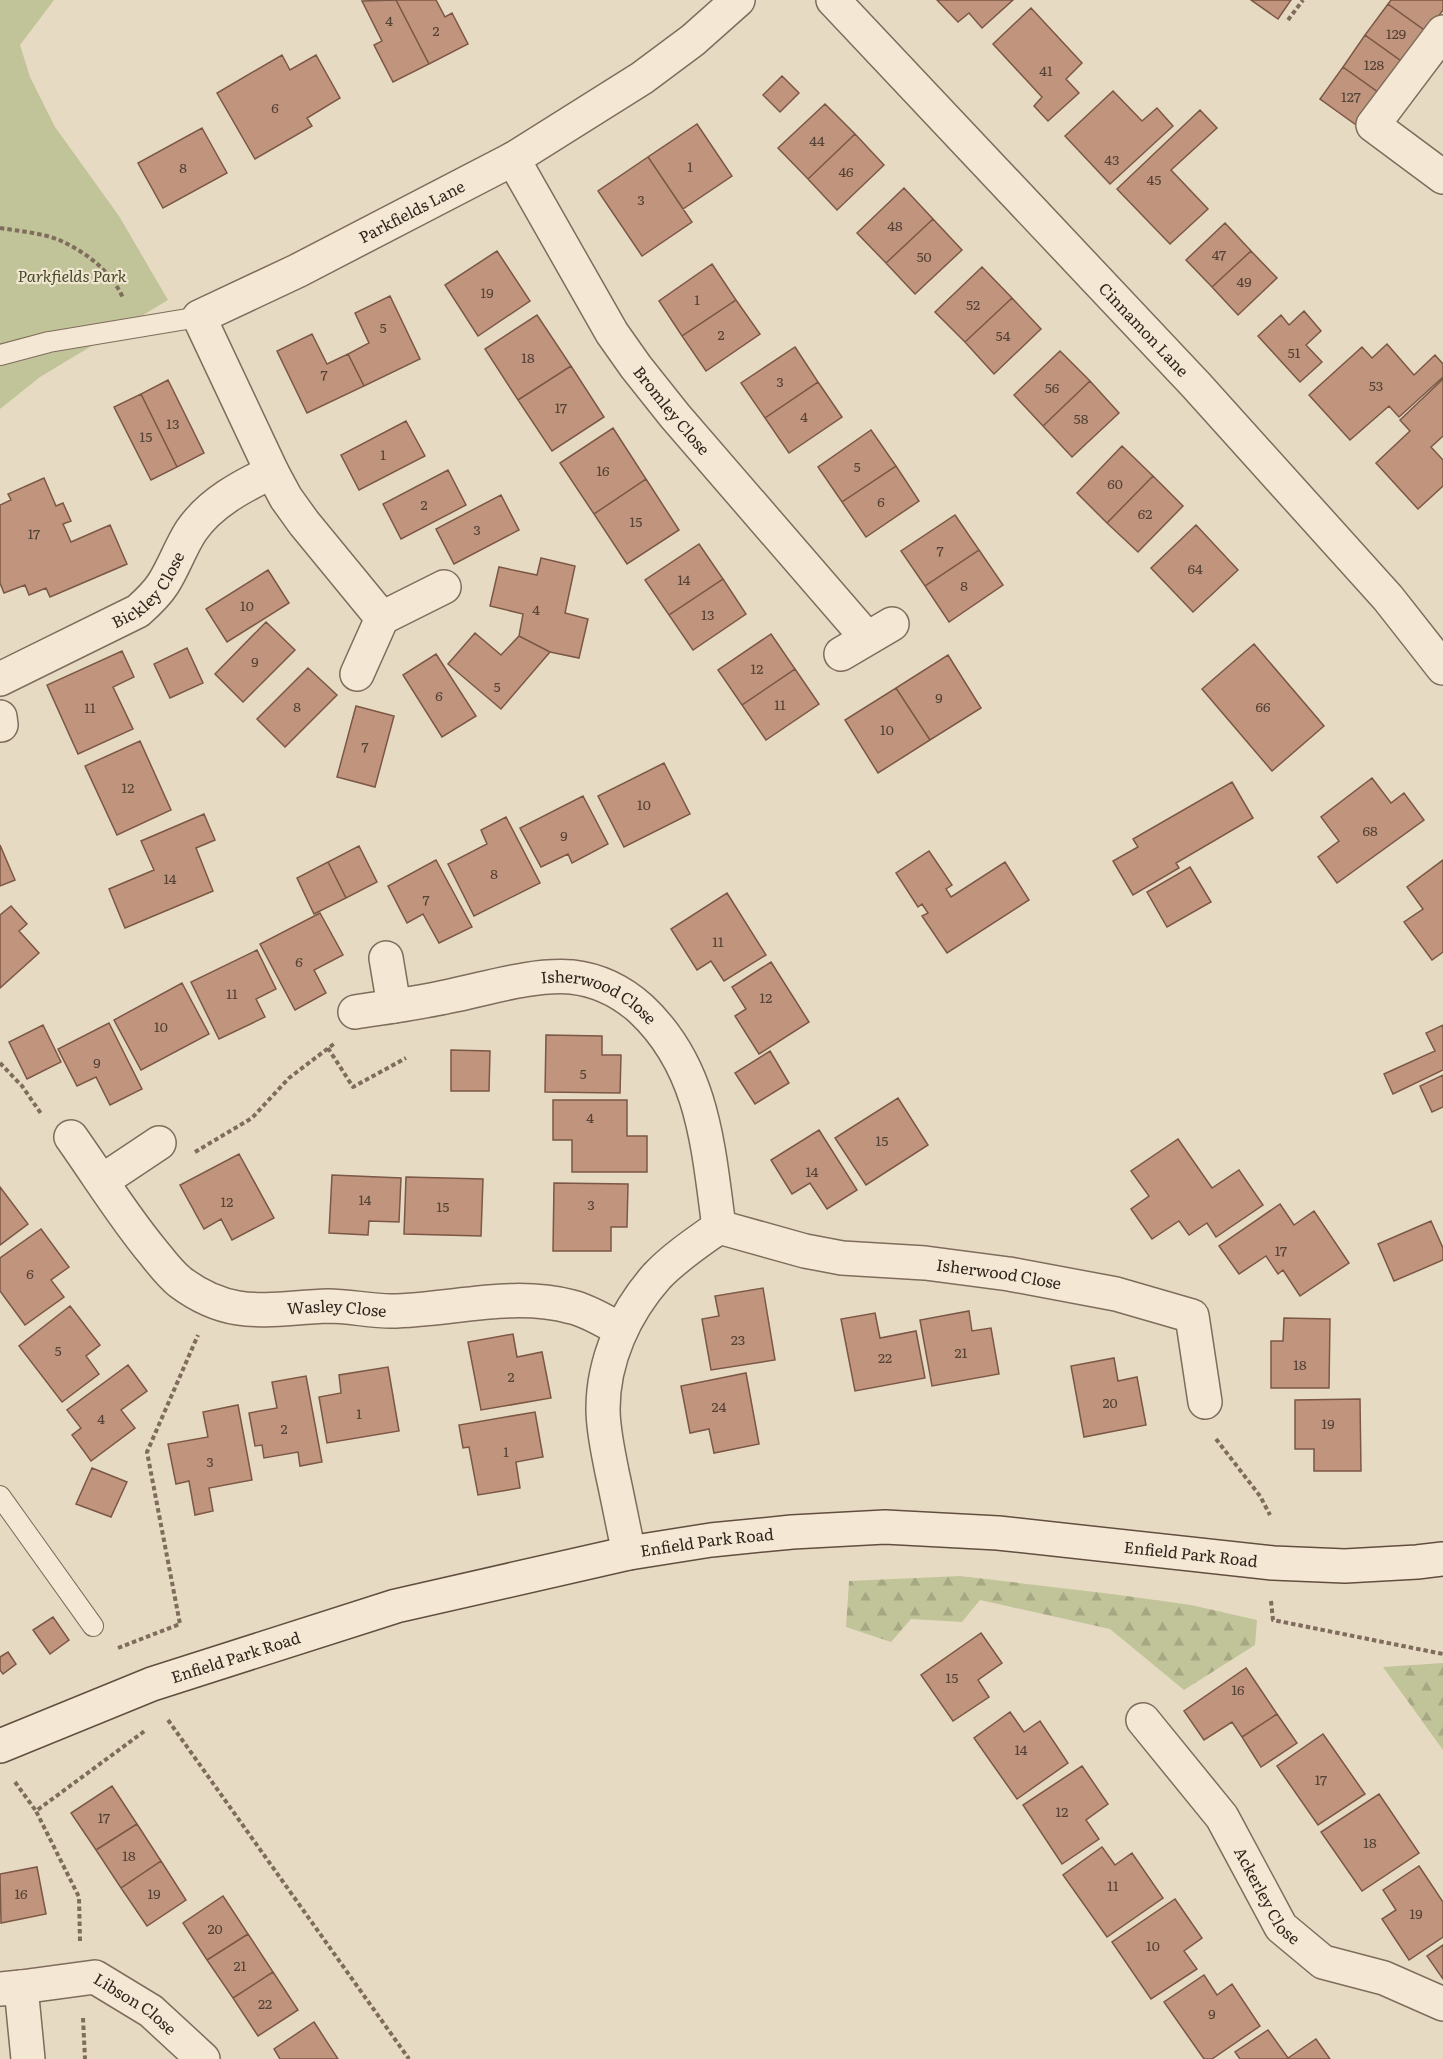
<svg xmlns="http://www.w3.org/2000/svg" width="1443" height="2059" font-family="Literata,serif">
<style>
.forest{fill:url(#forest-firs)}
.park{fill:#c1c498}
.building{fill:#c1957d;stroke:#7b5745;stroke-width:1.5}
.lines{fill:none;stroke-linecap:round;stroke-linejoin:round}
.lane-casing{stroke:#7f6c5c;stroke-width:22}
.street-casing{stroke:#7f6c5c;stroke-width:36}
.secondary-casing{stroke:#614e3f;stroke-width:36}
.path{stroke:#7f6c5c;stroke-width:4;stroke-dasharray:4.5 3;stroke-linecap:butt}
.lane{stroke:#f4e8d4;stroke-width:20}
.street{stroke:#f4e8d4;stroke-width:33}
.secondary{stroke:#f4e8d4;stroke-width:33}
.labels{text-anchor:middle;stroke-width:4.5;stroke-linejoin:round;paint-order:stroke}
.number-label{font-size:14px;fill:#554236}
.street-label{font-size:16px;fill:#31261e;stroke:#f0e5d1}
.park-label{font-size:16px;font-style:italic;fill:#444b27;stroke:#f0e5d1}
</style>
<defs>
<pattern id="forest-firs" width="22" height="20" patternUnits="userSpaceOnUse" patternTransform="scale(1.5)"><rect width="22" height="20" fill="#c1c498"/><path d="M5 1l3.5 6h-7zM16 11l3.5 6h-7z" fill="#a6a883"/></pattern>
</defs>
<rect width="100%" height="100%" fill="#e7dac3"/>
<path class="forest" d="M960 1576 1112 1594 1191 1605 1257 1620 1255 1645 1184 1690 1110 1629 980 1600 962 1622 911 1619 891 1642 846 1627 849 1581Z
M1443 1663V1750L1383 1667Z"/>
<path class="park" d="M0 0H54L20 45 30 77 55 127 119 216 168 300 40 377 0 409Z"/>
<path class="building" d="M396 0 429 64 393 82 374 45 382 41 362 1Z
M396 0H436L445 17 452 13 468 44 429 64Z
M937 0H1013L982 28 969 13 958 22Z
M1251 0H1291L1278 19Z
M1391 0H1443V10L1427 32 1388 4Z
M1388 4 1427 32 1404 63 1365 35Z
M1031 8 1082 63 1066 79 1079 93 1048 121 1034 106 1042 97 993 44Z
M1365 35 1404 63 1382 95 1343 67Z
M282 55 290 70 316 55 340 98 307 118 312 126 255 159 217 93Z
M1343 67 1382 95 1359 127 1320 99Z
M782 76 799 93 780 112 763 95Z
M1113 91 1142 121 1157 108 1173 126 1110 184 1065 136Z
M825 104 855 134 808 179 778 148Z
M1200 110 1217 128 1171 170 1208 209 1170 244 1117 189Z
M697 124 732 176 683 209 648 157Z
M202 128 227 173 163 208 138 163Z
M855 134 884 165 837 210 808 179Z
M648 157 692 222 642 256 598 191Z
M904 188 933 219 886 263 857 233Z
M933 219 962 250 915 294 886 263Z
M1225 223 1251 251 1212 287 1186 260Z
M497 251 530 301 478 336 445 285Z
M1251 251 1277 278 1238 315 1212 287Z
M712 264 736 300 682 336 659 301Z
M982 267 1012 298 965 342 935 312Z
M390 296 420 359 364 386 348 354 369 343 355 313Z
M1012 298 1041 329 994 374 965 342Z
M736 300 760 334 706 371 682 336Z
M1304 311 1321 331 1306 345 1322 362 1300 382 1258 336 1281 315 1289 325Z
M537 315 571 366 518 400 485 349Z
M312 334 327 364 348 354 364 386 307 413 277 351Z
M1387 344 1414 375 1435 355 1443 364V377L1399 417 1389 406 1350 440 1309 395 1362 347 1372 358Z
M795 347 818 382 765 418 741 383Z
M1060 351 1090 381 1043 426 1014 395Z
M571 366 604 417 552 451 518 400Z
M1443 379V436L1431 447 1443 460V486L1418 509 1376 463 1410 431 1400 420Z
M168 380 204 453 177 467 141 394Z
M1090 381 1119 413 1072 457 1043 426Z
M818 382 842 417 789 453 765 418Z
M141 394 177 467 151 480 114 407Z
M406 421 425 456 359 490 341 455Z
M613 428 646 479 594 514 560 463Z
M871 430 896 466 842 502 818 467Z
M1122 446 1153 476 1107 523 1077 493Z
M896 466 919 501 866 537 842 502Z
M448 470 466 505 401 539 383 504Z
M1153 476 1183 506 1138 552 1107 523Z
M44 478 56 506 63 503 71 521 63 524 71 542 110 525 127 564 50 597 46 588 29 595 25 585 4 593 0 583V505L11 500 8 494Z
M646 479 679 530 627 564 594 514Z
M501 495 519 530 454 564 436 529Z
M955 515 979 550 925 586 901 551Z
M1196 525 1238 570 1193 612 1151 568Z
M699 544 723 579 669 615 645 580Z
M979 550 1003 585 949 622 925 586Z
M541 558 575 566 565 613 588 619 579 658 550 652 519 636 523 614 490 606 499 567 537 575Z
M268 570 289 603 227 642 206 609Z
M723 579 746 614 693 650 669 615Z
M266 622 295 650 243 702 215 674Z
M475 633 501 655 519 636 550 652 501 709 448 664Z
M771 634 795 669 742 705 718 670Z
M1254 644 1324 726 1272 771 1202 689Z
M187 648 203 683 170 698 154 664Z
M122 651 134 677 113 687 133 729 78 754 47 685Z
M436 654 476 716 442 737 403 675Z
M948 655 981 708 930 740 896 688Z
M308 668 337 695 285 747 257 719Z
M795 669 819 704 766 740 742 705Z
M896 688 930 740 878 773 845 720Z
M356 706 394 716 375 787 337 777Z
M140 741 171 810 117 835 85 766Z
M664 763 690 814 624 847 598 796Z
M1372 778 1391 803 1404 793 1424 820 1337 883 1318 857 1339 841 1321 817Z
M1232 782 1253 818 1176 863 1179 868 1133 895 1113 861 1138 847 1133 839Z
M583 796 608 844 572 863 568 854 541 867 520 828Z
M204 814 215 840 196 848 213 891 125 928 109 889 154 870 141 841Z
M506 817 540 883 474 916 448 864 487 844 481 830Z
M0 845 15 880 0 886Z
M359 846 377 882 346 898 328 862Z
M929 851 952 885 946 889 951 897 1005 862 1029 900 947 953 922 916 928 913 922 904 918 907 896 873Z
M436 860 472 927 439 943 423 914 407 923 388 886Z
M1443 860V952L1432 960 1404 922 1423 909 1407 887Z
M328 862 346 898 314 914 297 878Z
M1190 867 1211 902 1167 927 1147 892Z
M727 893 766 955 724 981 711 961 697 970 671 929Z
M11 906 27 924 19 931 39 953 0 988V915Z
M320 913 343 955 314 970 326 993 295 1010 260 944Z
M257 950 276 989 256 999 265 1017 219 1039 191 982Z
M771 962 809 1022 759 1054 735 1016 746 1009 732 987Z
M182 983 209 1034 141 1070 114 1020Z
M109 1023 142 1089 110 1105 96 1077 77 1086 58 1049Z
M43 1025 61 1062 27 1079 9 1042Z
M1443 1025V1070L1393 1094 1384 1074 1435 1051 1426 1033Z
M546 1035 602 1036V1055H621L620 1093 545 1092Z
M451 1050 490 1051 489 1091H451Z
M770 1051 789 1083 755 1104 735 1073Z
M1443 1075V1107L1432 1112 1420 1086Z
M898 1098 928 1145 866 1185 835 1138Z
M553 1100H627V1136H647V1172H572V1140H553Z
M819 1130 857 1190 827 1209 810 1183 792 1194 771 1160Z
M1178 1139 1212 1188 1239 1170 1263 1205 1216 1237 1207 1223 1189 1235 1179 1221 1152 1239 1131 1209 1149 1196 1131 1171Z
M239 1154 274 1218 232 1240 221 1219 204 1229 180 1185Z
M332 1175 401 1178 399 1222 369 1221 368 1235 329 1233Z
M406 1177 483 1179 481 1236 404 1234Z
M554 1183 628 1184 627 1227H611V1251H553Z
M0 1187 28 1224 0 1245Z
M1280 1204 1294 1225 1314 1211 1349 1263 1300 1296 1283 1270 1278 1274 1266 1256 1239 1274 1219 1246Z
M1431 1221 1443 1248V1260L1394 1281 1378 1244Z
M41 1229 69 1267 51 1280 64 1297 25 1325 0 1291V1258Z
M763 1288 775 1360 711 1370 702 1319 719 1316 715 1296Z
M70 1306 100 1345 86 1356 99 1374 62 1402 19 1346Z
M969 1311 972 1331 991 1328 999 1374 932 1386 920 1320Z
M875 1313 880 1338 916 1331 925 1378 855 1391 841 1319Z
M1284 1318 1330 1319 1329 1388H1271V1341H1283Z
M513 1334 517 1357 542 1352 551 1398 481 1410 468 1342Z
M1114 1358 1118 1381 1137 1377 1146 1425 1084 1437 1071 1366Z
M128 1365 147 1391 121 1410 135 1428 91 1461 72 1435 81 1428 67 1410Z
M388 1367 399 1431 327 1443 319 1397 341 1393 339 1375Z
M746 1373 759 1444 714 1453 709 1429 690 1433 681 1386Z
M306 1376 322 1462 300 1466 298 1452 264 1458 262 1445 255 1446 249 1413 277 1408 272 1382Z
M1360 1399 1361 1471H1314V1449H1295V1400Z
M238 1405 252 1480 209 1488 213 1511 195 1515 189 1481 176 1484 168 1444 208 1437 203 1412Z
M535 1412 543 1457 516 1462 520 1488 478 1495 469 1447 463 1448 459 1425Z
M92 1468 127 1482 111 1517 76 1504Z
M53 1617 69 1640 50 1654 33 1630Z
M981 1633 1002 1663 978 1680 989 1697 953 1721 921 1675Z
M8 1652 16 1664 3 1674 0 1670V1657Z
M1246 1668 1277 1714 1242 1737 1232 1722 1204 1740 1184 1711Z
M1010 1712 1024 1732 1040 1721 1068 1763 1017 1799 974 1738Z
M1277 1714 1297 1743 1261 1767 1242 1737Z
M1323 1734 1365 1794 1318 1825 1277 1766Z
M1082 1766 1108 1804 1086 1820 1099 1839 1062 1864 1023 1805Z
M112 1786 137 1824 96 1850 71 1813Z
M1379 1794 1419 1853 1362 1891 1321 1832Z
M137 1824 161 1861 121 1888 96 1850Z
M1102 1847 1115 1865 1132 1853 1163 1898 1107 1937 1063 1875Z
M161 1861 186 1900 147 1926 121 1888Z
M1419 1866 1443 1902V1937L1409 1960 1382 1919 1396 1910 1383 1890Z
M37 1867 46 1914 1 1923 0 1874Z
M223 1896 248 1934 207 1960 183 1923Z
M1175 1899 1202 1938 1184 1951 1197 1969 1151 1999 1112 1942Z
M248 1934 273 1972 233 1998 207 1960Z
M1443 1945V1979L1427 1956Z
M273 1972 298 2010 258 2036 233 1998Z
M1204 1975 1217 1995 1232 1984 1260 2026 1212 2059H1204L1164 2002Z
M314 2022 338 2059H280L274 2049Z
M1268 2030 1288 2058 1316 2039 1330 2059H1240L1235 2052Z"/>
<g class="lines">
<defs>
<path id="lane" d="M0 355 49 342 199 317
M0 1496 93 1626"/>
<g id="street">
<path id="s1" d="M833 0 1196 385 1388 598 1443 668"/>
<path d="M1443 32 1373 125 1443 177"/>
<path id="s2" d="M513 159 612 333 636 367 675 416 867 638"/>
<path id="s3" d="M382 618 304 523 286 498 272 472 199 317 297 271 513 159 642 78 693 40 738 0"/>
<path d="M841 654 892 624"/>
<path d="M357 674 382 618 444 587"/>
<path id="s4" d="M0 679 138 611C147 603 156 595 163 584 174 567 180 548 191 531 210 503 242 486 272 472"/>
<path d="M0 717 1 725"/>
<path d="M386 958 394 1006"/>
<path id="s5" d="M355 1012C387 1007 419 1003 450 996 489 988 532 974 572 977 598 980 621 991 641 1009 704 1068 708 1147 719 1227"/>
<path id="s6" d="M71 1137C98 1175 123 1216 153 1252 161 1262 170 1274 180 1282 232 1321 269 1308 328 1306 349 1306 370 1311 391 1311 452 1310 512 1291 572 1307 589 1311 606 1322 621 1330"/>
<path d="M102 1181 159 1143"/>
<path id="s7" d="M629 1553C623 1526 618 1499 612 1472 608 1451 603 1430 603 1409 603 1360 625 1312 657 1276 675 1257 698 1242 719 1227L805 1251 842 1258 925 1263 1009 1274 1116 1294 1192 1316 1205 1402"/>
<path id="s8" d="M1143 1720 1222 1817 1281 1927 1323 1962 1384 1978 1443 2004"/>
<path id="s9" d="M21 1987 95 1977 151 2011 203 2059"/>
<path d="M0 1989 21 1987 28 2059"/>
</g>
<g id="secondary">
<path id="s10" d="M0 1746 152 1684 396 1606 629 1553 711 1540 792 1532 885 1527 998 1533 1273 1563 1345 1566 1417 1562 1443 1559"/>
</g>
</defs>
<use href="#lane" class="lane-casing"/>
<use href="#street" class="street-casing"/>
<use href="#secondary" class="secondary-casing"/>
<path class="path" d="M1288 20 1303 0
M0 228C19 231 42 233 59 240 86 252 111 271 123 298
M328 1048 353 1087 406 1058
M0 1063 22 1086 42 1115
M195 1152 252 1118 289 1078 335 1043
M1216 1439 1260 1496 1270 1515
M1271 1601 1273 1620 1443 1654
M118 1648 180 1624 147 1452 198 1335
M168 1720 409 2059
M15 1782 36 1811
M80 1941 79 1897 36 1811 146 1730
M83 2018 85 2059"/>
<use href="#lane" class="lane"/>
<use href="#street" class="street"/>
<use href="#secondary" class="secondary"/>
</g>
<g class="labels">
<g class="number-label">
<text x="389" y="26">4</text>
<text x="436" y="36">2</text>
<text x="1396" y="39">129</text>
<text x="1374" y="70">128</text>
<text x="1046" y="76">41</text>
<text x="1351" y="102">127</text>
<text x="275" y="113">6</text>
<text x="817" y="146">44</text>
<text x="1112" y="165">43</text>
<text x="690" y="172">1</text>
<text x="183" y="173">8</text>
<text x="846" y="177">46</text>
<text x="1154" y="185">45</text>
<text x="641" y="205">3</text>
<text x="895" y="231">48</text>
<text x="1219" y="260">47</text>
<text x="924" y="262">50</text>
<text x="1244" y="287">49</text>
<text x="487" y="298">19</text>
<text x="697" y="305">1</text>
<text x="973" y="310">52</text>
<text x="383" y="333">5</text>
<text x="721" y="340">2</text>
<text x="1003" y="341">54</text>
<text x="1294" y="358">51</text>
<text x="528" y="363">18</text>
<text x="324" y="380">7</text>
<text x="780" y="387">3</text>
<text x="1376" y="391">53</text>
<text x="1052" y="393">56</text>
<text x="561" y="413">17</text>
<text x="804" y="422">4</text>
<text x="1081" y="424">58</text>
<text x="173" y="429">13</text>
<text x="146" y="442">15</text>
<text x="383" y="460">1</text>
<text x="857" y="472">5</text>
<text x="603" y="476">16</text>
<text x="1115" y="489">60</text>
<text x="881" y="507">6</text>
<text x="424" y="510">2</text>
<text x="1145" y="519">62</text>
<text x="636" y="527">15</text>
<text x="477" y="535">3</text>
<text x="34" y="539">17</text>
<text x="940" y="556">7</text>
<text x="1195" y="574">64</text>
<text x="684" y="585">14</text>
<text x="964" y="591">8</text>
<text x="247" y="611">10</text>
<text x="536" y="615">4</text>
<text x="708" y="620">13</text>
<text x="255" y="667">9</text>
<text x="757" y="674">12</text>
<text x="497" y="692">5</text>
<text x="439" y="701">6</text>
<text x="939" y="703">9</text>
<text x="780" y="710">11</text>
<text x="297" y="712">8</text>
<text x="1263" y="712">66</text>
<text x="90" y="713">11</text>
<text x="887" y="735">10</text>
<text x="365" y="752">7</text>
<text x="128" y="793">12</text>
<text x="644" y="810">10</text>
<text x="1370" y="836">68</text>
<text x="564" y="841">9</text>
<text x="494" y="879">8</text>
<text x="170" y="884">14</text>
<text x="426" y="905">7</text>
<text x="718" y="947">11</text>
<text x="299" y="967">6</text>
<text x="232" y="999">11</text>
<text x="766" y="1003">12</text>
<text x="161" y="1032">10</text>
<text x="97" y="1068">9</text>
<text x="583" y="1079">5</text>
<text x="590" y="1123">4</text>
<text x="882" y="1146">15</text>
<text x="812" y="1177">14</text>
<text x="365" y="1205">14</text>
<text x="227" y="1207">12</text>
<text x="591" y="1210">3</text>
<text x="443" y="1212">15</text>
<text x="1281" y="1256">17</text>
<text x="30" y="1279">6</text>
<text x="738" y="1345">23</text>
<text x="58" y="1356">5</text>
<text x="961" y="1358">21</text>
<text x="885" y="1363">22</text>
<text x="1300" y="1370">18</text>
<text x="511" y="1382">2</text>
<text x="1110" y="1408">20</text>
<text x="719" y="1412">24</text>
<text x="359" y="1419">1</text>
<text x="101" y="1424">4</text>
<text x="1328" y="1429">19</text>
<text x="284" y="1434">2</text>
<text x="506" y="1457">1</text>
<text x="210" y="1467">3</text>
<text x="952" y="1683">15</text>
<text x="1238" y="1695">16</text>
<text x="1021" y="1755">14</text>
<text x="1321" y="1785">17</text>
<text x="1062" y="1817">12</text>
<text x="104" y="1823">17</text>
<text x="1370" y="1848">18</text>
<text x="129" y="1861">18</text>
<text x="1113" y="1891">11</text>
<text x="21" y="1899">16</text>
<text x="154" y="1899">19</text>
<text x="1416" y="1919">19</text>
<text x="215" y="1934">20</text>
<text x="1153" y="1951">10</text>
<text x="240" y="1971">21</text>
<text x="265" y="2009">22</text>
<text x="1212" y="2019">9</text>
</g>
<g class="street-label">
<text dy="6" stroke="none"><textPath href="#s3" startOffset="592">Parkfields Lane</textPath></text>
<text dy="6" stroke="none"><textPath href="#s1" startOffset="453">Cinnamon Lane</textPath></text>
<text dy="6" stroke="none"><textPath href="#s2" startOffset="298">Bromley Close</textPath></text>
<text dy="6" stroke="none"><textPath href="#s4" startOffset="176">Bickley Close</textPath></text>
<text dy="6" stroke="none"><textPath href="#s5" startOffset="252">Isherwood Close</textPath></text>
<text dy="6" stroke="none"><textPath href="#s7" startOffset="657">Isherwood Close</textPath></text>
<text dy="6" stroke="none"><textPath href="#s6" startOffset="345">Wasley Close</textPath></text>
<text dy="6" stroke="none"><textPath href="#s10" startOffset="738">Enfield Park Road</textPath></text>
<text dy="6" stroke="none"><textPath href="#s10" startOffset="1224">Enfield Park Road</textPath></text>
<text dy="6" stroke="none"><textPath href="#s10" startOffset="252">Enfield Park Road</textPath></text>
<text dy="6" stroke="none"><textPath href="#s8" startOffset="216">Ackerley Close</textPath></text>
<text dy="6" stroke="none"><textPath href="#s9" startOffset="123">Libson Close</textPath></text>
</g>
<g class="park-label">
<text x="72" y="282">Parkfields Park</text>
</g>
</g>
</svg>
